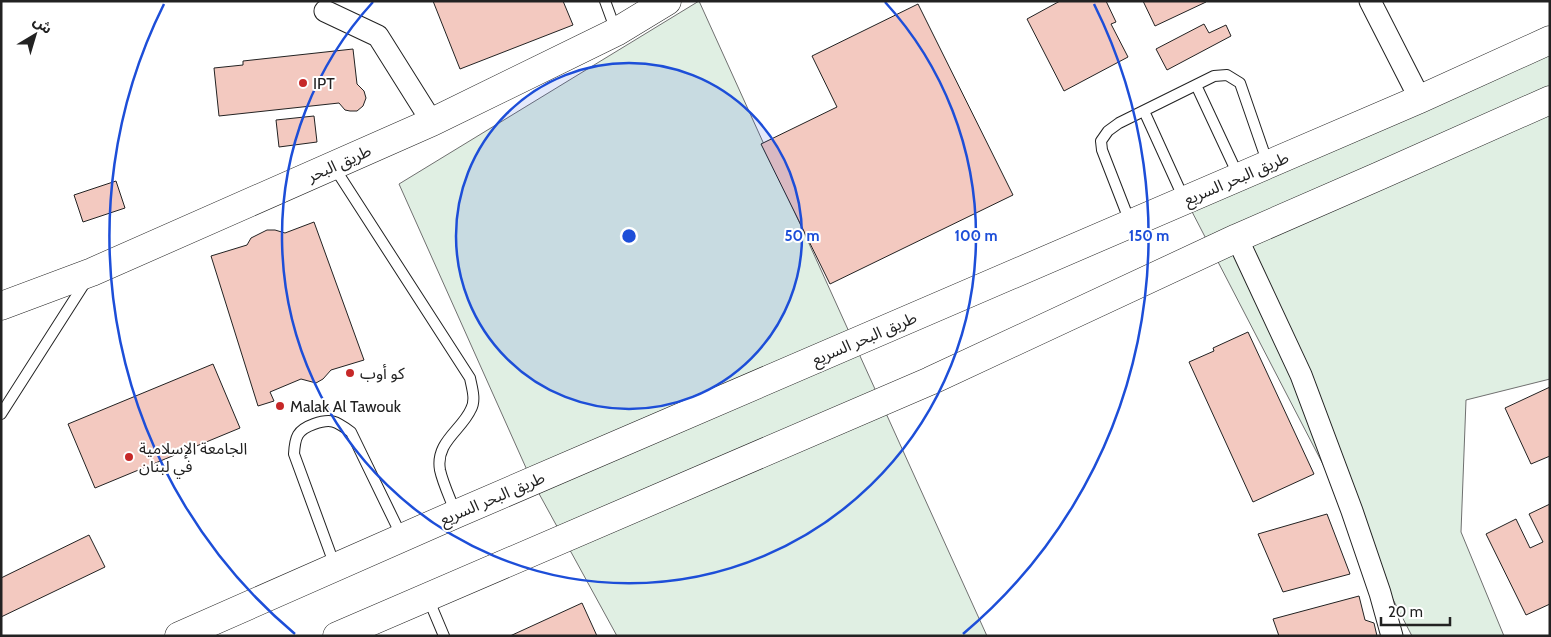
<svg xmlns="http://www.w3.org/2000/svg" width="1551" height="637" font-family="Cabin,'Noto Sans Arabic',sans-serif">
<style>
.green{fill:#e0efe3;stroke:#6f6f6f}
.building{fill:#f3c9c0;stroke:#222}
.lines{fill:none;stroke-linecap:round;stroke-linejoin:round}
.lane-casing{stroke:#222;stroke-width:12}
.street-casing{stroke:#222;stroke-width:23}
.highway-casing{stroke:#222;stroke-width:29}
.lane{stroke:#fff;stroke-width:10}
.street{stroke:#fff;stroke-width:21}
.highway{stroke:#fff;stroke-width:28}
.ring{fill:none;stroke:#1d4ed8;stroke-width:2.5}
.poi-dot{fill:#c62828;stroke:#fff;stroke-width:2}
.labels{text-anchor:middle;stroke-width:4;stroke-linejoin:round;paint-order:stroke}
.poi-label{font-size:16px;fill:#222;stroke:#fff;text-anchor:start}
.street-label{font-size:16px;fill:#222;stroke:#fff}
.centre{fill:#1d4ed8;stroke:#fff;stroke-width:2.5}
.ring-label{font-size:15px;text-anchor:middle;font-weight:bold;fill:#1d4ed8;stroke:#fff;stroke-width:4;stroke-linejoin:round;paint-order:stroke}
</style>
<rect width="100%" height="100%" fill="#fff"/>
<path class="green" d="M699 1 987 636H617L531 479 399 184Z
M1550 34V379L1466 400 1461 532 1504 636H1412L1188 204Z"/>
<path class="building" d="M433 1H563L573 25 460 69Z
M1060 1H1106L1116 22 1111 24 1128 57 1064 91 1027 19Z
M1143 1H1205L1206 2 1155 26Z
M918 4 1013 195 830 284 761 144 837 107 812 56Z
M1204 24 1209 33 1226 25 1231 36 1167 70 1156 49Z
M353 49 357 84 364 91 366 98 363 106 357 111H350L345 110 339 103 219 116 214 68 243 65V61Z
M314 116 317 142 279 147 276 120Z
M116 181 125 208 83 222 74 195Z
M314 222 364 360 331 370 323 379 316 383 301 379 270 392 274 401 258 406 211 256 247 245 251 238 267 230H275L285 233Z
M1248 332 1314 474 1253 502 1189 362 1214 351 1213 348Z
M213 364 240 428 95 488 68 424Z
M1550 387V456L1531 464 1505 408Z
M1550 504V604L1526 615 1486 534 1516 519 1530 548 1543 542 1529 514Z
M1327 514 1350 574 1283 592 1258 534Z
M89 535 105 567 1 617V578Z
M1359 596 1365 620 1374 623 1377 636H1279L1273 619Z
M582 603 597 636H510Z"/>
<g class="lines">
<defs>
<path id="lane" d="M605 1 616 31
M1196 85 1239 177
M1144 111 1184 199
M334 167 470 378C472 388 476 400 471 409 462 430 435 442 440 470 443 484 451 500 456 514
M1130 222 1102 150 1101 141 1108 131 1119 123 1214 76 1227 75 1240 83 1268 164
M1 414 86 281
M335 566 294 454C295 437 297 430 314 424 331 418 336 421 351 432L402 537
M428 598 444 636"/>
<path id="street" d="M1370 1 1420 99
M325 11 378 36 432 122
M1237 238 1301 375 1352 511 1380 593 1392 636"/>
<path id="highway" d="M1 306 92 272 432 122 616 32 667 1
M179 636 456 514 1420 99 1550 40
M337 636 930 381 1237 238 1379 176 1550 100"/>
</defs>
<use href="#lane" class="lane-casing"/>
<use href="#street" class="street-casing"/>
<use href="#highway" class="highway-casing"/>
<use href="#lane" class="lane"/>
<use href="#street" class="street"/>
<use href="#highway" class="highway"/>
</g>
<circle cx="629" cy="236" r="173" fill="#1d4ed8" fill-opacity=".12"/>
<g class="ring">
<circle cx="629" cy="236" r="173"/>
<path d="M885 2A347 347 0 1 1 373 2"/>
<path d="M295 634A520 520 0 0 1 164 4M1094 4A520 520 0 0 1 963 634"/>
</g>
<g class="poi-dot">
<circle cx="303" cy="83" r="5"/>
<circle cx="350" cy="373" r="5"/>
<circle cx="280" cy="406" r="5"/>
<circle cx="129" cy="457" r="5"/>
</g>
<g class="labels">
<g class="poi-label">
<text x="313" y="89">IPT</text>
<text x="360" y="379">كو أوب</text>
<text x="290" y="412">Malak Al Tawouk</text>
<text x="139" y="454">الجامعة الإسلامية<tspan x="139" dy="18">في لبنان</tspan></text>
</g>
<g class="street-label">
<text transform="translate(339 163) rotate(-24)" y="6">طريق البحر</text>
<text transform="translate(1236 178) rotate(-23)" y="6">طريق البحر السريع</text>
<text transform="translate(864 338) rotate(-23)" y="6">طريق البحر السريع</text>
<text transform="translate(492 498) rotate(-23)" y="6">طريق البحر السريع</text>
</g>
</g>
<circle cx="629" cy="236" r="8" class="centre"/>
<g class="ring-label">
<text x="802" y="241">50 m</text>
<text x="976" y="241">100 m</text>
<text x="1149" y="241">150 m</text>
</g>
<rect width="1551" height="637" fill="none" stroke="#222222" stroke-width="5"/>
<g transform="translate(35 35) rotate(38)" stroke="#ffffff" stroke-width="4" paint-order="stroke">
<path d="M0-4L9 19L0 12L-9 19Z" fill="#222222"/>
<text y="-8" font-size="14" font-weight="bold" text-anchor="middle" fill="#222222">ش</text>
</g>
<path d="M1381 617v8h69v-8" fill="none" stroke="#222222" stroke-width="2.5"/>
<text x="1388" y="617" font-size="15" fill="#222222" stroke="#ffffff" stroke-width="4" paint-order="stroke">20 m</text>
</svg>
